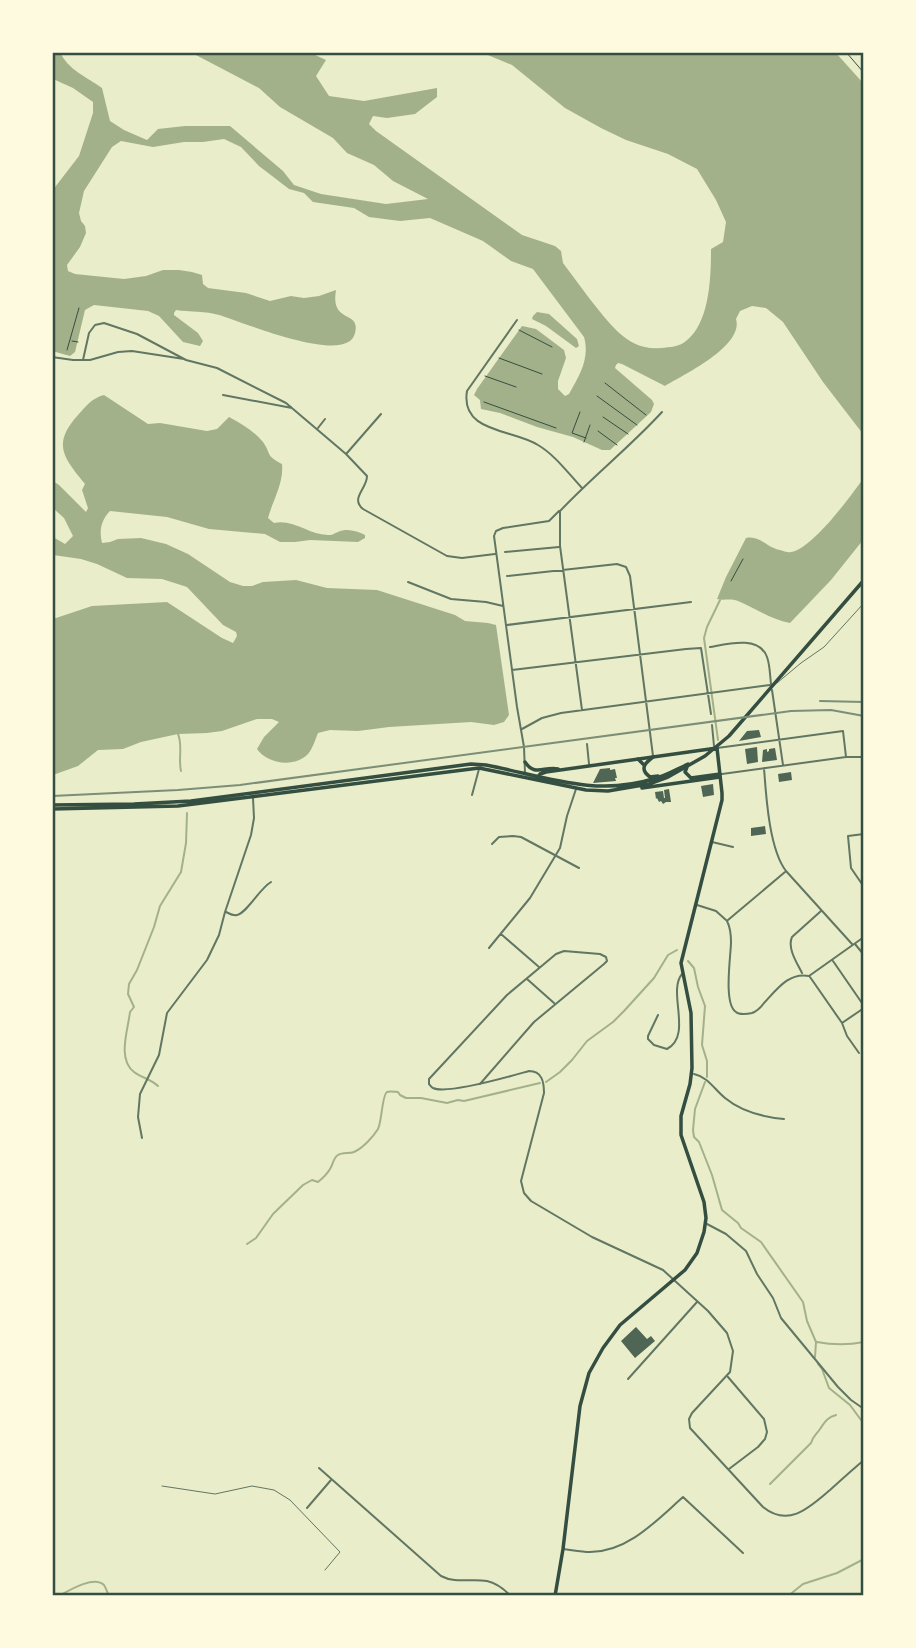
<svg xmlns="http://www.w3.org/2000/svg" width="916" height="1648" font-family="'Archivo Narrow',sans-serif">
<style>
.water{fill:#a3b18a}
.lines{fill:none;stroke-linecap:round;stroke-linejoin:round}
.stream{stroke:#a3b18a;stroke-width:2}
.building{fill:#4f6655}
.path{stroke:#344e41;stroke-width:1}
.service{stroke:#617663;stroke-width:1}
.minor{stroke:#617663;stroke-width:2}
.primary{stroke:#344e41;stroke-width:3.5}
.trunk{stroke:#344e41;stroke-width:3.5}
.rail{stroke:#7c8e77;stroke-width:2}
.neatline{fill:none;stroke:#344e41;stroke-width:2.5}
</style>
<rect width="100%" height="100%" fill="#e9edc9"/>
<path class="water" d="M60 52C68 70 87 77 102 88L110 121 124 130 147 140 158 129 185 126H230L283 171 294 185 321 194 386 204 428 199 393 181 374 165 347 153 333 138 280 107 259 88 194 54 186 53H311L326 60 316 76 329 96 364 101 437 88V97L415 114 387 118 373 116 369 124 376 131 522 235 555 246 561 251 563 263C579 284 599 313 617 331 630 343 644 350 661 348 670 347 679 347 686 341 710 323 711 276 711 249L723 242 726 222 716 200 697 169 668 154 626 140 601 128 565 108 512 65 483 53H836L863 83V434L823 382 783 322 766 308 752 306 740 311 736 319C744 346 685 374 665 386L622 364 618 363 616 365 615 368 652 400 654 404 651 412 610 450H602L573 437 537 427 500 413 481 409 480 400 474 395 477 389 522 326 536 329 564 350 566 358 558 381V389L565 396 569 394C580 375 590 358 584 337L533 269 511 261 483 241 430 218 400 221 369 217 354 208 313 202 304 193 289 189 259 166 241 147 224 139 203 142H184L153 147 121 141 112 147 84 191 79 213 81 221 85 226 86 233 80 247 67 265 68 271 75 274 124 279 146 276 163 270H179L192 272 202 275 203 284 208 288 246 293 270 301 291 296 304 298 319 296 336 290C330 325 361 309 355 333 348 367 240 321 219 315 206 311 190 312 176 310L174 313V315L198 333 203 341 200 346 183 342 159 316 148 311 94 305 85 310 75 352 70 356 52 351V321L55 312 52 310V191L79 156 93 113V102L73 88 53 79V53Z
M537 312 549 314 577 339 579 346 576 348 546 326 532 319 533 316Z
M104 395 148 424 160 423 207 431 217 429 229 417C242 424 254 431 263 442 272 455 265 455 282 464 284 483 273 500 268 518L274 523C294 519 309 535 328 535 335 535 332 534 338 532 347 528 357 531 365 535V538L358 542 310 540 295 542H280L265 534 209 529 167 517 110 511C101 520 99 531 102 543L110 542 118 539 141 538 166 544 188 554 230 582 243 586H252L263 582 296 580 327 588 377 590 455 615 465 621 488 623 496 625 509 715 504 722 494 725 471 722 389 727 358 731 330 730 318 733C315 740 313 748 308 754 295 768 267 764 257 749L264 737 279 722 272 719H257L222 731 207 733 178 734 141 742 123 749 98 750 78 766 53 775V619L92 606 167 602 222 638 233 643 237 636 236 632 223 625 187 587 162 579 127 578 97 564 81 559 53 555V537L65 544 73 536 64 518 53 508V481L59 485 86 512 88 508 82 490 85 484C63 457 52 444 78 415 86 406 92 398 104 395Z
M863 479V540L831 580 790 623C771 619 756 609 738 601 730 598 724 601 717 599L726 577 746 538C760 535 767 548 780 550 784 551 788 553 791 552 812 549 850 497 863 479Z"/>
<g class="lines">
<path class="stream" d="M178 734C183 745 178 759 181 771
M718 740 704 638 707 627 720 600
M688 961 694 968 698 987 705 1006 702 1045 707 1061V1077
M546 1082 560 1072 572 1060 587 1041 613 1022 624 1011 654 978 668 955 677 950
M705 1082 695 1109 693 1130 694 1137 699 1142 712 1175 722 1210 738 1223 741 1228 761 1242 803 1302 807 1321 816 1342 815 1357
M158 1086C151 1079 142 1078 134 1072 117 1059 128 1030 130 1012L134 1007 128 994 129 984 137 970 154 927 160 906 181 872 186 843 187 813
M247 1244 256 1238 273 1214 303 1185 312 1180 318 1182C323 1178 327 1174 330 1169 333 1165 333 1158 338 1155 343 1152 349 1154 354 1152 363 1148 373 1137 378 1129 382 1121 382 1095 387 1092 389 1091 396 1092 398 1092L400 1095 406 1098H421L447 1103 458 1100 464 1101 540 1083
M817 1342C833 1345 848 1345 864 1342
M818 1364 822 1369 829 1388 850 1405 861 1420
M862 1433 864 1438
M770 1484 811 1443C813 1436 816 1435 820 1429 825 1422 826 1418 836 1415
M59 1596C68 1591 94 1575 104 1585 106 1588 107 1592 109 1596
M788 1596 803 1584 837 1573 864 1559"/>
</g>
<path class="building" d="M759 730 761 737 739 741 747 731Z
M757 747 758 762 747 764 745 749Z
M775 748 777 760 762 762 763 750 767 749V752L769 751V749Z
M610 768V770L615 769 617 778H615L616 781 593 783 600 769Z
M791 772 792 780 779 782 778 774Z
M713 784 714 795 703 797 701 786Z
M669 789 671 802H666L663 804 661 801 659 802 657 798 656 799 655 792 663 791 664 798H665L664 790Z
M765 826 766 834 751 836V828Z
M636 1327 647 1339 651 1336 655 1341 635 1358 621 1341Z"/>
<g class="lines">
<path class="path" d="M846 52 864 73
M519 330 552 347
M72 341 78 342
M67 350 79 308
M499 358 542 374
M485 376 516 387
M605 383 646 415
M597 396 637 425
M484 402 556 428
M580 412 572 433 586 438
M603 417 628 434
M598 431 617 445
M584 442 590 425
M731 581 743 559"/>
<path class="service" d="M777 683 801 663 824 647 864 603
M162 1486 215 1494 252 1486 274 1490 290 1500 340 1552 325 1570"/>
<path class="minor" d="M517 320 467 391C460 433 513 429 538 445 555 455 568 473 582 488
M52 357 73 360H90L118 352 132 351 184 359
M83 360 89 333 95 325 104 323 137 334 186 360 217 368 286 403 346 454 367 476C367 489 350 498 363 509L447 556 462 558 495 554
M223 395 292 408
M318 428 325 419
M347 453 381 414
M505 552 559 547
M507 576 617 564 626 567 630 576 653 756
M408 582 451 599 486 602 503 606
M507 625 691 602
M710 647C727 644 759 635 767 657 770 665 770 676 771 684
M512 670 686 649 701 648 711 714
M772 690 783 765
M582 710 560 546V511C593 476 630 447 662 412
M712 725 714 746 717 748 843 731 846 757
M522 729 542 718 561 713 770 685
M587 744 589 764
M764 768C766 795 769 849 786 871L852 944
M525 773 524 747 517 707 494 536 496 531 503 528 549 521 559 511
M722 774 846 757H864
M472 795 479 769
M864 834 848 836 851 868 864 887
M712 842 733 847
M492 844 499 837 513 836 521 837 579 868
M697 905 716 911 726 920
M226 912C230 914 233 916 237 915 248 912 259 889 271 882
M728 920 785 872
M727 921C730 927 731 935 731 942 731 955 723 1004 736 1012 739 1015 748 1014 752 1013 757 1011 761 1007 764 1003 777 989 789 972 809 976L864 937
M501 934 539 967
M855 944 864 955
M489 948 530 898 560 848 567 816 576 789
M833 961 864 1006
M802 973C797 963 787 948 792 937L821 911
M810 977 842 1023 847 1036 859 1053
M527 979 554 1003
M658 1015 648 1036V1039L654 1045 667 1049C693 1035 667 992 682 974
M842 1023 864 1008
M694 1074C708 1077 714 1089 725 1098 742 1112 763 1117 784 1119
M480 1084 534 1022 604 964 607 961 606 957 600 954 564 951 556 954 507 995 429 1079V1084C430 1085 431 1087 433 1088 448 1095 511 1076 529 1071 542 1071 544 1082 544 1093L521 1181 524 1193 531 1201 592 1237 663 1270 708 1311 727 1333 733 1351 730 1372 692 1413 689 1419 690 1428 763 1507C789 1528 810 1507 830 1490 841 1480 852 1470 864 1460
M142 1138 138 1117 140 1094 159 1055 167 1013 207 960 219 935 225 912 251 835 254 818 253 798
M707 1224 726 1234 746 1251 757 1274 773 1298 781 1318 838 1387 851 1400 864 1409
M728 1377 764 1419 767 1432 765 1439 758 1447 729 1469
M628 1379 697 1302
M319 1468 441 1576C456 1584 471 1578 487 1581 497 1583 504 1589 511 1596
M307 1508 331 1480
M563 1549C572 1550 581 1552 590 1552 628 1552 657 1520 683 1497L743 1553"/>
<path class="primary" d="M525 762C535 777 544 766 558 769
M537 778 540 774 546 772 717 748 722 793V800L681 963 691 1013 692 1068 690 1084 681 1116V1135L704 1202 706 1218 704 1232 697 1253 685 1270 620 1325 603 1348 589 1373 580 1406 563 1549 555 1596"/>
<path class="trunk" d="M653 757C645 763 639 769 650 777L658 776
M638 759 644 765
M687 767 685 772 691 778 720 774
M642 788 720 777
M52 805 134 804 191 801 471 764 486 765C543 776 595 797 653 779 666 776 677 769 688 764
M52 809 178 806 479 768 586 790 608 791 649 784 668 777 705 756 729 736 864 580"/>
<path class="rail" d="M820 701 864 702
M52 796 178 790 240 785 791 711 831 710 864 716"/>
</g>
<rect width="916" height="1648" fill="none" stroke="#fefae0" stroke-width="108"/>
<rect x="54" y="54" width="808" height="1540" class="neatline"/>
</svg>
